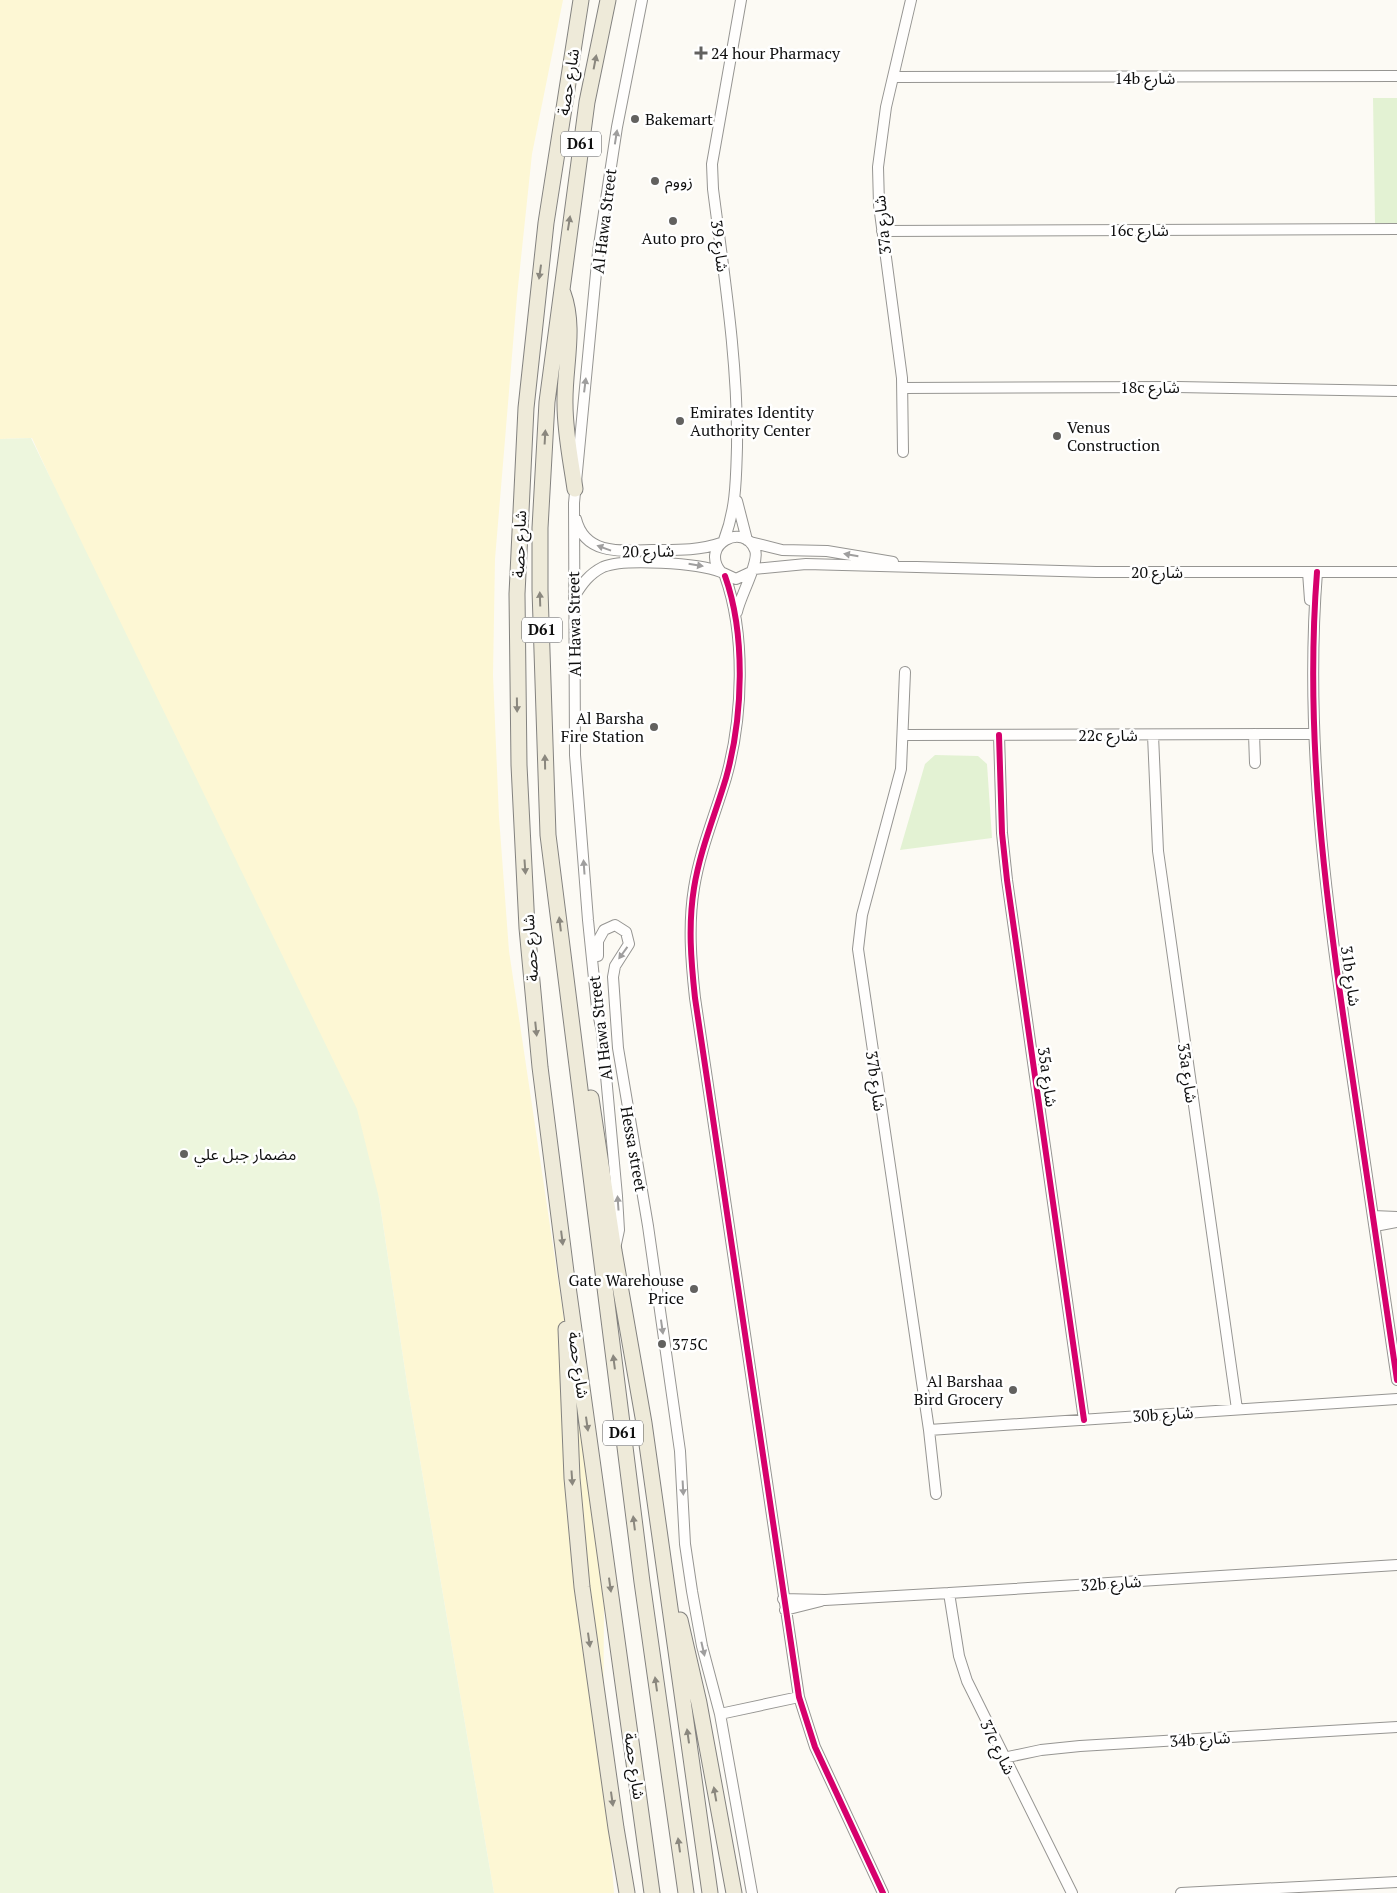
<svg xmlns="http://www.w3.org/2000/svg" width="1397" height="1893" font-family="'PT Serif','Noto Sans Arabic',serif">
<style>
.green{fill:#e3f2d3}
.sand{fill:#fdf7d4}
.pitch{fill:#edf6dd}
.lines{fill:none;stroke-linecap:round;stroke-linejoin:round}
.street-casing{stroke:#969592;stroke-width:12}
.primary-casing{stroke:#83827f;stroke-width:17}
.street{stroke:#fffefd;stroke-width:10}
.primary{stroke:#eeead9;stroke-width:15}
.cycleway-casing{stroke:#fff;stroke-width:9}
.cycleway{stroke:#d6006c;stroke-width:6}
.oneway{fill:#8a877e}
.oneway2{fill:#9f9e9e}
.poi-dot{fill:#62615f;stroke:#fff;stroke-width:2}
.labels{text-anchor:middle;stroke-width:5;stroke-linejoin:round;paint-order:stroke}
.shield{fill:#fff;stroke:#575757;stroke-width:1}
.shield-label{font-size:15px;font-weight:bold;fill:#0f0f0f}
.poi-label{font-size:16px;fill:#0f0f0f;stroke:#fff;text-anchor:start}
.street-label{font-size:16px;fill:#0f0f0f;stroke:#fff}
</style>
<rect width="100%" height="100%" fill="#fcfaf4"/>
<path class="green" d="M1373 98H1397V224H1375Z
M935 755 978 756 987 764 992 838 900 850 925 764Z"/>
<path class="sand" d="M0 0H563L532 154 517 296 495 559 493 675 499 817 509 951 593 1514 604 1606 603 1742 614 1893H494L408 1390 379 1198 32 438 0 439Z"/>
<path class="pitch" d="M31 438 357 1109 379 1198 408 1390 494 1893H0V439Z"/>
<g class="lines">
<defs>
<path id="street" d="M893 77 1397 76
M882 231 1397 229
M903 388 1177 387 1397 391
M903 452 902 378 879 205 878 167 886 107 911 0
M737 501 747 540
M576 519C585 556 623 551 652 550 676 550 698 551 721 543
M724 540C736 509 736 480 737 447 738 361 724 275 713 189L712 164 741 0
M750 542 782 550 827 551 893 562
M754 569 806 564 1096 572H1397
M1308 572 1310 600
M1317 572C1304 738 1326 904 1351 1068 1366 1172 1382 1276 1397 1380
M725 576C746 635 743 717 726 778 715 815 700 850 694 888 688 925 691 961 695 998L799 1697 815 1747 883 1893
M574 597C582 584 589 574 603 567 624 558 698 563 721 572
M737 612C740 596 760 562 755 550 744 521 699 545 721 572L736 579 751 572
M905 672 901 769 862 915 858 949 929 1430 936 1494
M1254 734 1255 763
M904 735 1313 734
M999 735 1002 833 1007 880 1084 1420
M1153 735 1158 851 1237 1409
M598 956V941L604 930 615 925 626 932 629 944 615 966 613 977 618 1048 648 1226 680 1451 685 1544 692 1591 702 1646 720 1714 752 1893
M1373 1216 1397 1217
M1375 1226 1397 1222
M616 1244 619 1230 617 1196 602 1032 597 1008 588 920 575 755 574 503 598 252 617 127 642 0
M929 1430 1397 1399
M949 1593 959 1656 967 1681 1072 1893
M783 1599 825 1600 949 1593 1397 1565
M785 1610 821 1601
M720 1714 799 1697
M1003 1758 1041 1750 1080 1746 1397 1727
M1181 1893 1397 1882"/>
<path id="primary" d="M581 0 546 223 526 408 517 594 519 765 527 928 540 1067 566 1272 652 1893
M608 0 587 102 547 402 540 528V590L548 835 642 1582 686 1893
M563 293C576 328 564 368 565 404 565 433 571 461 575 489
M591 1098 614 1251 644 1423 710 1893
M566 1329 572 1478 582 1587 616 1828 627 1893
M680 1620 699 1703 734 1893"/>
</defs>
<use href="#street" class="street-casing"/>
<use href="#primary" class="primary-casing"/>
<use href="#street" class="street"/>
<use href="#primary" class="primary"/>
<defs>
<path id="cycleway" d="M1317 572C1304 738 1326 904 1351 1068 1366 1172 1382 1276 1397 1380
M725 576C746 635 743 717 726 778 715 815 700 850 694 888 688 925 691 961 695 998L799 1697 815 1747 883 1893
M999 735 1002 833 1007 880 1084 1420"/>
</defs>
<use href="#cycleway" class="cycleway-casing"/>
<use href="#cycleway" class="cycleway"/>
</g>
<defs><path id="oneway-solid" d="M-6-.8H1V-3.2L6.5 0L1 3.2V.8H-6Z" transform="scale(1.25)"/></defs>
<g class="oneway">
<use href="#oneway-solid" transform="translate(595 62) rotate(-79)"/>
<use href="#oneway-solid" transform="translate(569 223) rotate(-81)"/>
<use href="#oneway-solid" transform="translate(540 272) rotate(98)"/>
<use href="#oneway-solid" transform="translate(545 437) rotate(-87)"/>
<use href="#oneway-solid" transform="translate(540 599) rotate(-92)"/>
<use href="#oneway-solid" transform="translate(517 705) rotate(89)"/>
<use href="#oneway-solid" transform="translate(545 762) rotate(-91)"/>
<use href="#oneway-solid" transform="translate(525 867) rotate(86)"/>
<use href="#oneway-solid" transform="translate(560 924) rotate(-97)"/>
<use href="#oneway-solid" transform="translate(536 1029) rotate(84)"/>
<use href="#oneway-solid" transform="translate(562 1238) rotate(83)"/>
<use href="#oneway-solid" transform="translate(614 1362) rotate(-97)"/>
<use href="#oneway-solid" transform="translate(587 1424) rotate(82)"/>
<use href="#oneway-solid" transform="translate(572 1478) rotate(86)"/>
<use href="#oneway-solid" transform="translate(634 1523) rotate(-97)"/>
<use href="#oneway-solid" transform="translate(610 1585) rotate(82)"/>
<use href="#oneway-solid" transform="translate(589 1640) rotate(82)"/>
<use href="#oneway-solid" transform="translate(656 1684) rotate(-98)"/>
<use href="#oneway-solid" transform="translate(688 1736) rotate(-98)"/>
<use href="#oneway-solid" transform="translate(715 1794) rotate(-100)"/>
<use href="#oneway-solid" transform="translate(612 1799) rotate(82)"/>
<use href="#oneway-solid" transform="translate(679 1845) rotate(-98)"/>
</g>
<g class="oneway2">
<use href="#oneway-solid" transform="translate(616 137) rotate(-81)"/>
<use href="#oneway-solid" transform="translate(585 385) rotate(-83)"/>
<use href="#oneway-solid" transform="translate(604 548) rotate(-160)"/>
<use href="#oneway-solid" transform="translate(851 555) rotate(-170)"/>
<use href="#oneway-solid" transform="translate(696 565) rotate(9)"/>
<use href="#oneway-solid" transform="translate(584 867) rotate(-94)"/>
<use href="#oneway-solid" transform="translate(623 953) rotate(126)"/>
<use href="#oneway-solid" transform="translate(618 1203) rotate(-94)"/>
<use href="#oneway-solid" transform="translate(662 1327) rotate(82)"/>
<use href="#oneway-solid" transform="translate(683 1488) rotate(87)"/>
<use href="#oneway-solid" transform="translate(703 1649) rotate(77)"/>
</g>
<g class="poi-dot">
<path d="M698.5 45.5h5v5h5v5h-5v5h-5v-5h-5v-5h5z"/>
<circle cx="635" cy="119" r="5"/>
<circle cx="655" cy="181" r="5"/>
<circle cx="673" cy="221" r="5"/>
<circle cx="680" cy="421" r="5"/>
<circle cx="1057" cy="436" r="5"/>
<circle cx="654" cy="727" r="5"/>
<circle cx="184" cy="1154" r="5"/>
<circle cx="694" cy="1289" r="5"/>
<circle cx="662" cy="1344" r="5"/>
<circle cx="1013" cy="1390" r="5"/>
</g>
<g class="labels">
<g class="shield">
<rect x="561" y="131.5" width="40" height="25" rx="4"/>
<rect x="522" y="617.5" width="40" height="25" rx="4"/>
<rect x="603" y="1420.5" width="40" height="25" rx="4"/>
</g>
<g class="shield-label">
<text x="581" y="149">D61</text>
<text x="542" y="635">D61</text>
<text x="623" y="1438">D61</text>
</g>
<g class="poi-label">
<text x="711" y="59">24 hour Pharmacy</text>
<text x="645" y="125">Bakemart</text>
<text x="665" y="187">زووم</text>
<text x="673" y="244" text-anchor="middle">Auto pro</text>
<text x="690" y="418">Emirates Identity<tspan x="690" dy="18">Authority Center</tspan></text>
<text x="1067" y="433">Venus<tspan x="1067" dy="18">Construction</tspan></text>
<text x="644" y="724" text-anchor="end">Al Barsha<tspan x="644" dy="18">Fire Station</tspan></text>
<text x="194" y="1160">مضمار جبل علي</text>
<text x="684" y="1286" text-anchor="end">Gate Warehouse<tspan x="684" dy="18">Price</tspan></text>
<text x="672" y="1350">375C</text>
<text x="1003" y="1387" text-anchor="end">Al Barshaa<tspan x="1003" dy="18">Bird Grocery</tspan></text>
</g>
<g class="street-label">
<text x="1145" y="84">14b شارع</text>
<text transform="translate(568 82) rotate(-81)" y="6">شارع حصة</text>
<text transform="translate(604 221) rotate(-83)" y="6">Al Hawa Street</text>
<text transform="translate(882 225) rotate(-96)" y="6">37a شارع</text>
<text x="1139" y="236">16c شارع</text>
<text transform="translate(720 246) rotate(83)" y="6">شارع 39</text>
<text x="1150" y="393">18c شارع</text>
<text transform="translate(519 544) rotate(-88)" y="6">شارع حصة</text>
<text transform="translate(648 551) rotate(-1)" y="6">شارع 20</text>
<text x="1157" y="578">شارع 20</text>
<text transform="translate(574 624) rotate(-91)" y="6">Al Hawa Street</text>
<text x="1108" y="741">22c شارع</text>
<text transform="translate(530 948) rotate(-94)" y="6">شارع حصة</text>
<text transform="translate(1351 976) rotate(82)" y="6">31b شارع</text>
<text transform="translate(600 1028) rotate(-97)" y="6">Al Hawa Street</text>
<text transform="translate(1188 1073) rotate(82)" y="6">33a شارع</text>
<text transform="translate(1048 1077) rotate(82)" y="6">35a شارع</text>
<text transform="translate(876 1081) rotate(82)" y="6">37b شارع</text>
<text transform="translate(634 1149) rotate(80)" y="6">Hessa street</text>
<text transform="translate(579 1365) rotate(82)" y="6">شارع حصة</text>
<text transform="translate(1163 1414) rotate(-4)" y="6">30b شارع</text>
<text transform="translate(1111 1583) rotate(-4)" y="6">32b شارع</text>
<text transform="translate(1200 1739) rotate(-4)" y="6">34b شارع</text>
<text transform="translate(998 1747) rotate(64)" y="6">37c شارع</text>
<text transform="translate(635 1766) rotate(82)" y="6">شارع حصة</text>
</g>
</g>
</svg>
